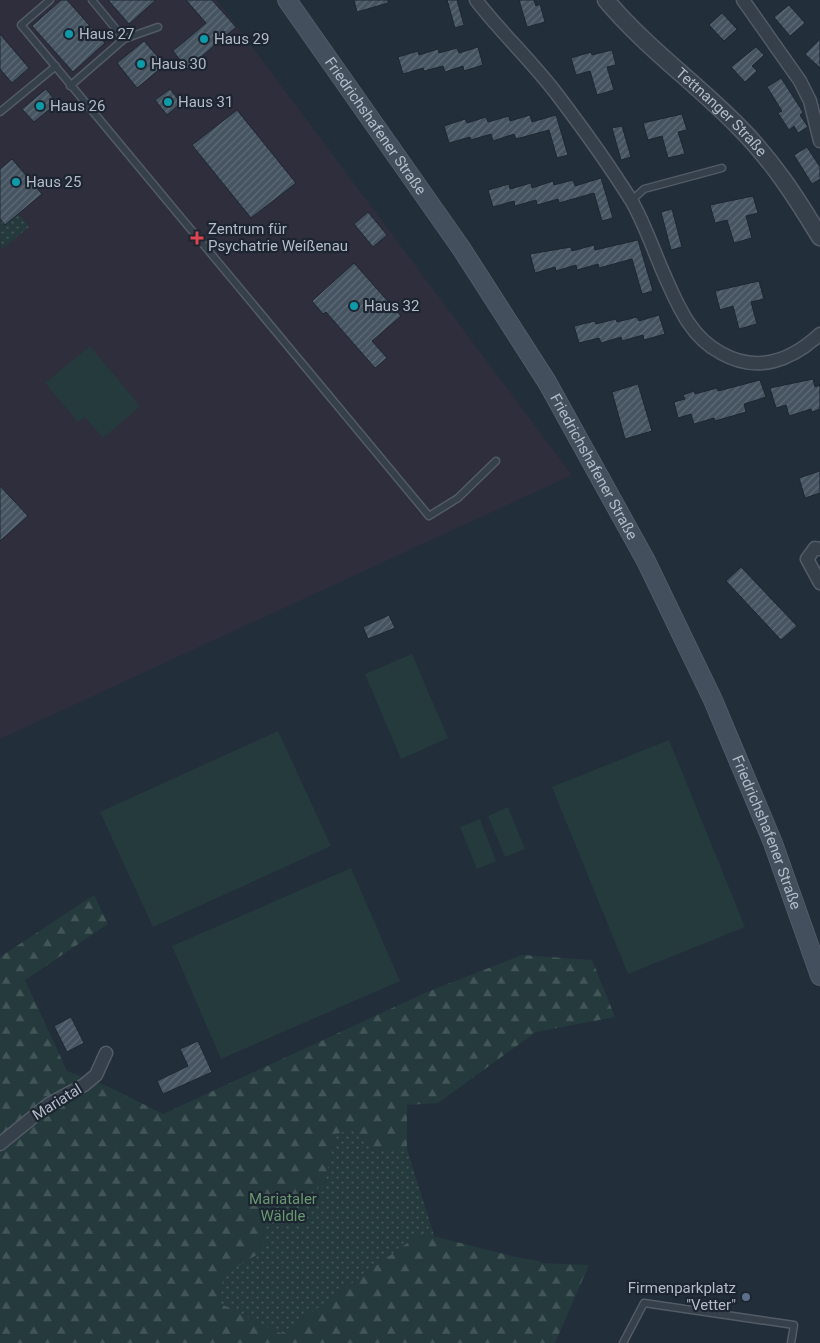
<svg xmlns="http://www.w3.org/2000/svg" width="820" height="1343" font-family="Roboto,sans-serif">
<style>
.medical{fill:#2f2e3c}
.grass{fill:url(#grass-dots)}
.forest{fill:url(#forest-firs)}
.pitch{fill:#253a3c}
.building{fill:url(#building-hatch);stroke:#1e2732}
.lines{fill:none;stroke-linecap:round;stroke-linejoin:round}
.service-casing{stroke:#525b66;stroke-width:9}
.minor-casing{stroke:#525b66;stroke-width:15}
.tertiary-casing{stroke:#525b66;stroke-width:19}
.secondary-casing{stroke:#525b66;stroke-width:20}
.service{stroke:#36404b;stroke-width:6}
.minor{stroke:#36404b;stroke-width:12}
.tertiary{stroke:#36404b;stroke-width:16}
.secondary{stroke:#444f5e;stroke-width:18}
.culture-dot{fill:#0f9aa8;stroke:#1c2530;stroke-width:2}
.health-dot{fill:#e0444e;stroke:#1c2530;stroke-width:2}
.service-dot{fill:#5c6f8a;stroke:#1c2530;stroke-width:2}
.labels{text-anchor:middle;stroke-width:4.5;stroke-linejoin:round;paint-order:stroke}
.poi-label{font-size:15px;fill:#b2bbc7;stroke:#1c2530;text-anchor:start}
.street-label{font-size:15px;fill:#b2bbc7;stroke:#1c2530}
.park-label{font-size:15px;fill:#699871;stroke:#1c2530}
</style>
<defs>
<pattern id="grass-dots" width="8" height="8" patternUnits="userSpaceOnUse" patternTransform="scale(1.25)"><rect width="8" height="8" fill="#253a3c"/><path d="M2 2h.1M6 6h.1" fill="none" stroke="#425557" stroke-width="1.8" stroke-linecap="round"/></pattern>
<pattern id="forest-firs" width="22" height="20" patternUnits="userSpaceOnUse" patternTransform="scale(1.25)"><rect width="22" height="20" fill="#253a3c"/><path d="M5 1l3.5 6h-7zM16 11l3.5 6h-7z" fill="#425557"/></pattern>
<pattern id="building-hatch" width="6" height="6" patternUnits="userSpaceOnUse" patternTransform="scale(1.25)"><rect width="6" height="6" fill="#465462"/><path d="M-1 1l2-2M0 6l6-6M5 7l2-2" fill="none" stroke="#5e6b77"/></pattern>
</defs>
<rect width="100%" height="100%" fill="#232e3b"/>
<path class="medical" d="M0 0H217L572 475 0 739Z"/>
<path class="grass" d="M19 214 29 227 1 250 0 219 5 225Z
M434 994 394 1107 437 1245 540 1261 545 1293 521 1343H0L137 1131 226 1085Z"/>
<path class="forest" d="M94 895 108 924 25 980 67 1071 109 1087 163 1114 427 992 522 955 592 960 615 1017 536 1032 438 1103 407 1105V1149L376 1151 356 1129 336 1134 324 1185 268 1207 263 1251 225 1274 219 1303 282 1334 421 1233 540 1263 589 1265 555 1343H0V957Z"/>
<path class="pitch" d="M90 346 140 406 103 438 85 417 78 422 45 383Z
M412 654 448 738 401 759 365 674Z
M278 731 331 846 153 927 100 812Z
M669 740 745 927 628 974 552 787Z
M508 807 525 849 505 857 488 816Z
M480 819 496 861 477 869 460 827Z
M351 868 400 981 221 1059 172 946Z"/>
<path class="building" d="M61 0H67L105 43 73 72 32 26Z
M108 0H156L129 24Z
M186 0H212L236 27 187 69 173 51 206 23Z
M354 0H388V3L357 12Z
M447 0H457L464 25 455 28Z
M519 0H534L536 6 540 4 545 22 527 27Z
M789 5 805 23 790 36 774 17Z
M722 13 737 29 724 41 709 25Z
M0 34 29 68 12 83 0 69Z
M820 39V68L805 54Z
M144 41 165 65 137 88 117 63Z
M478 47 483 65 464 71 463 66 445 72 443 66 424 71 423 68 403 74 398 57 418 51 419 55 438 49 439 53 457 48 459 53Z
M756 47 764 55 752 66 757 71 745 82 731 67Z
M612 50 616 65 607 67 614 90 597 95 590 71 576 75 571 58 591 52 592 55Z
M781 78 803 112 800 115 808 127 798 133 794 126 789 130 778 113 782 111 767 87Z
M46 89 57 103 34 122 22 109Z
M170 89 181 103 167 115 155 100Z
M237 110 296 183 251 218 192 145Z
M682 114 687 130 678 132 685 154 668 158 662 136 648 140 643 123Z
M530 115 532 122 556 115 568 155 557 158 549 130 516 139 514 134 493 141 491 134 471 140 470 137 449 143 444 126 465 119 467 123 486 117 488 122 509 116 510 121Z
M622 126 631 157 621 160 612 128Z
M807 147 820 167V179L812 184 794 155Z
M12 159 42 194 5 225 0 219V169Z
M601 178 613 218 602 221 594 193 559 203 558 199 537 205 536 200 515 206 514 201 493 207 488 190 509 184 510 189 531 183 532 188 553 181 554 185 573 180 575 186Z
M753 196 758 213 746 216 752 238 734 243 727 220 715 223 710 205Z
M672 209 682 247 671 250 661 212Z
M368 212 387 235 373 247 354 224Z
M638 240 653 291 642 294 632 259 599 268 598 264 577 270 576 265 556 271 555 267 535 273 530 254 571 247 572 251 594 245 595 250Z
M354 263 401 316 372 341 387 358 375 368 326 312 323 314 312 301Z
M759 281 764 299 751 302 757 324 739 329 733 306 720 310 715 291Z
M659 315 665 334 644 340 643 335 622 341 621 337 601 343 599 338 579 343 574 326 595 321 596 324 616 319 617 322 637 317 639 321Z
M813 379 815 387 820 385V409L812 412 811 409 789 416 786 405 776 408 770 388Z
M760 380 766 397 744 404 746 412 715 421 714 418 694 424 691 414 678 418 674 402 685 399 683 395 694 391 695 394 717 388 718 391Z
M638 384 652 431 625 439 612 392Z
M820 471V493L805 498 799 478Z
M0 486 28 516 0 541Z
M741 567 797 626 781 640 726 581Z
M389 615 395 628 368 639 363 627Z
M71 1017 84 1043 67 1052 54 1026Z
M198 1041 212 1072 163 1094 157 1081 188 1066 180 1049Z"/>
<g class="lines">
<defs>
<path id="service" d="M50 0 21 25 429 516 458 498 496 461
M92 0 124 39
M70 86 124 39 158 27
M0 112 56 66
M631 201 644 189 722 168
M623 1343 644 1303 794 1325 791 1343"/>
<path id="minor" d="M476 0C502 34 534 63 559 97 584 130 609 165 631 200 644 222 653 249 663 272 677 303 689 336 721 353 758 374 792 360 820 334
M743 0 800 81 810 101 820 141
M820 549 815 548 807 559 820 583
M0 1144 49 1104 84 1085 96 1075 106 1053"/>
<g id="tertiary">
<path id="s1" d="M606 0C645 47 696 83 739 127 772 160 796 197 820 237"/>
</g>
<g id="secondary">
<path id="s2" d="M287 0 461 248 547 382 646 561 713 700 773 843 820 976"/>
</g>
</defs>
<use href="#service" class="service-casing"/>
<use href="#minor" class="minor-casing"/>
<use href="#tertiary" class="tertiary-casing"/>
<use href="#secondary" class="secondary-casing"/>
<use href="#service" class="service"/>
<use href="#minor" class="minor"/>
<use href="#tertiary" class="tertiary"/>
<use href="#secondary" class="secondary"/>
</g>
<g class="culture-dot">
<circle cx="69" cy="34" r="5"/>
<circle cx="204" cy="39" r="5"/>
<circle cx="141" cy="64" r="5"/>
<circle cx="168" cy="102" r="5"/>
<circle cx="40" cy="106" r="5"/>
<circle cx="16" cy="182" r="5"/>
<circle cx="354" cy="306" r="5"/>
</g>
<path class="health-dot" d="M194.5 230.5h5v5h5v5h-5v5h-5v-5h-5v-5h5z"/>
<circle class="service-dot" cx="746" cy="1297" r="5"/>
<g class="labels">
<g class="poi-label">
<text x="79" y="39">Haus 27</text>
<text x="214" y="44">Haus 29</text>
<text x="151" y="69">Haus 30</text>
<text x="178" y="107">Haus 31</text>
<text x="50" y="111">Haus 26</text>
<text x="26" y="187">Haus 25</text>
<text x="208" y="234">Zentrum für<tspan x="208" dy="17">Psychatrie Weißenau</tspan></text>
<text x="364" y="311">Haus 32</text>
<text x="736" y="1293" text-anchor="end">Firmenparkplatz<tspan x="736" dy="17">"Vetter"</tspan></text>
</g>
<g class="street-label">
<text dy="5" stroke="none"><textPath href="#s1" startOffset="161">Tettnanger Straße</textPath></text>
<text dy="5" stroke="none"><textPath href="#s2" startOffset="154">Friedrichshafener Straße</textPath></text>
<text dy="5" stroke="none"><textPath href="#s2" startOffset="559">Friedrichshafener Straße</textPath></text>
<text dy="5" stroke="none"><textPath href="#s2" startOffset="964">Friedrichshafener Straße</textPath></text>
<text transform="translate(57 1102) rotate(-32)" y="5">Mariatal</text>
</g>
<g class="park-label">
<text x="283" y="1204">Mariataler<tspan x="283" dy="17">Wäldle</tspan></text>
</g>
</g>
</svg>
